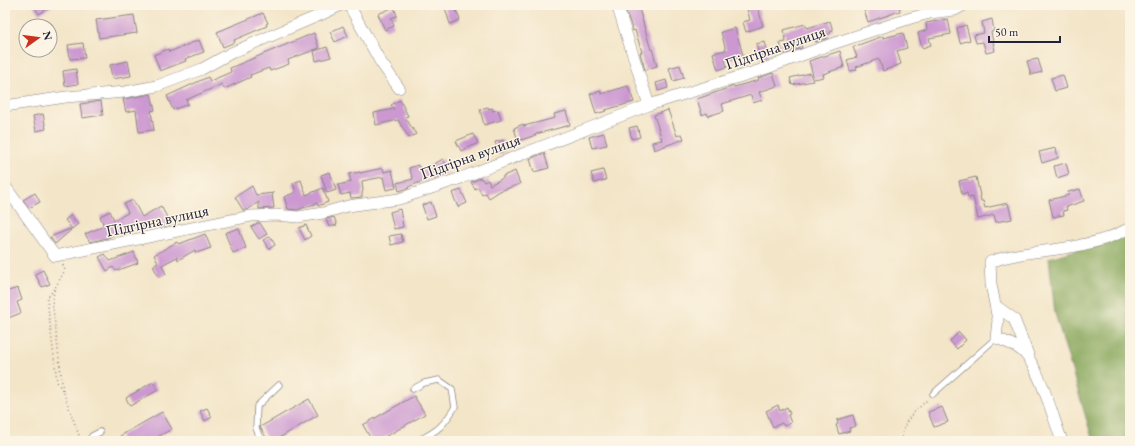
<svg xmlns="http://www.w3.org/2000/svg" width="1135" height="446" font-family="'EB Garamond',serif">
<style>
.forest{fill:#86a65a;stroke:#54644a}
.building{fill:#cc98d1}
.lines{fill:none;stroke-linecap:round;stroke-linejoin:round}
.lane-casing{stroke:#8a8482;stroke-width:7}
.street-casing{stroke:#8a8482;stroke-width:12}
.path{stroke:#8a8482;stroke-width:1.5;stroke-dasharray:1 3;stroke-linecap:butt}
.lane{stroke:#fff;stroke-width:5.5}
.street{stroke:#fff;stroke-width:11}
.labels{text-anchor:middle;stroke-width:3;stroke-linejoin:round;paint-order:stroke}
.street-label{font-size:16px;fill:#22223b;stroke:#fcf5e5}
</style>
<rect width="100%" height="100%" fill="#fcf5e5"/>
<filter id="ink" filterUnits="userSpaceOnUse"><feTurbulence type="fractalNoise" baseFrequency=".025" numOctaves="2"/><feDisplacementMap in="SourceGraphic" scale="8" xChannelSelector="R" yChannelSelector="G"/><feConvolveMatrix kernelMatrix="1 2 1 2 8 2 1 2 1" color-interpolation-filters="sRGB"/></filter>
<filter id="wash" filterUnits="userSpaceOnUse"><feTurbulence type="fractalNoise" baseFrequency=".012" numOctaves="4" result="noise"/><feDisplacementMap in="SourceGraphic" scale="16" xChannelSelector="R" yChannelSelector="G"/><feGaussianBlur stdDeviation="0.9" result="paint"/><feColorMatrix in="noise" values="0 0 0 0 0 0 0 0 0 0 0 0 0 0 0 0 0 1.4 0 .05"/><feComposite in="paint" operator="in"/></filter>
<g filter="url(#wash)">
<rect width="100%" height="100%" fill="#f3e5c8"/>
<path class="forest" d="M1130 234V441H1093L1055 313 1049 258Z"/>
<g id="blocks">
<path class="building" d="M33 5H54L39 14Z
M454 5 460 20 450 24 445 8Z
M635 5H638L651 50 652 49 657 66 645 70 640 53 642 52 635 30 633 31 625 8Z
M746 5H755L756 8H758L763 26 746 32 743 22 750 20Z
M872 5H899L900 11 868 22 863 7Z
M394 7 397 16 391 18 394 26 385 30 378 14Z
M263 13 268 23 266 24 267 26 234 40 235 42 223 47 217 32Z
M134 15 137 33 99 38 96 20Z
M948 19 951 34 929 38 931 45 922 48 918 33 927 30 926 23Z
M992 19 994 31 991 32 995 51 986 53 983 42 976 43 974 35 984 33 982 22Z
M830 21 833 31 830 32V34L827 35 828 38 816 42 815 37 800 41 802 48 783 54 780 43 786 42 784 30 805 24 807 28Z
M966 25 970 40 960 43 957 28Z
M343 26 348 36 335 42 330 32Z
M735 28 743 55 725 60 727 67 718 70 713 53 726 50 721 32Z
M314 33 319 48 288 60 289 64 270 71 269 68 250 75 251 77 224 89 222 84 186 100 188 104 173 110 167 96 208 77 210 81 231 72 230 68Z
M903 33 907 48 897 51 901 64 883 71 879 59 856 67 857 70 850 71 847 60 857 57 853 47 883 36V38Z
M199 40 204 52 185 59 186 61 160 71 154 55 168 49 169 52Z
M765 42 769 57 761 60 756 44Z
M83 43 85 58 70 59 68 45Z
M327 47 331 57 316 61 314 51Z
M840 51 844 67 823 74 824 77 814 79 809 61Z
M1038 59 1042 72 1031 75 1027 61Z
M128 61 131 76 112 79 110 65Z
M680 65 684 78 673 81 669 68Z
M76 69 78 84 65 86 63 71Z
M773 73 777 86 759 92 762 100 753 103 751 95 722 104 724 111 708 116 707 113 702 115 697 99 734 86V87L759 80 758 78Z
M810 73 813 81 792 85 790 78Z
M1063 75 1067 88 1055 91 1051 78Z
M666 80 668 88 658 91 656 83Z
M628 86 634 102 605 110 606 111 596 114 590 94 601 91V94Z
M151 94 155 110 151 111 154 130 139 132 136 110 126 112 123 99Z
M400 100 408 116 405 117 416 134 409 138 398 120 376 125 374 113 394 109 391 105Z
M101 101 103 115 82 118 80 104Z
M488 107 489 109 492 108 493 111 498 110 501 120 484 125 480 109Z
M668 110 677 136 682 134 684 139 654 150 652 142 662 140 654 115Z
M566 111 570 125 536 134V135L518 141 514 128 523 124 524 126 555 118 554 114Z
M43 114 46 129 36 131 33 116Z
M637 126 640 137 632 139 629 128Z
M604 133 607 145 592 148 589 137Z
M473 134 478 143 461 151 456 141Z
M503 140 506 150 499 153 495 142Z
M1056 148 1058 158 1042 163 1039 152Z
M544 153 549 168 534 172 530 159Z
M443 159 449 172 434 179 433 177 408 187 409 188 399 191 397 183 413 179 409 168 418 165 421 171Z
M1066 163 1069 174 1057 178 1054 166Z
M383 168 384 172 392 170 396 188 386 190 383 177 362 181 363 191 362 192V197L351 198 350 193 341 195 338 185 351 182 349 174 360 172V173Z
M603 170 606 180 594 183 591 173Z
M515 171 520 184 500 191 489 198 486 193 482 195 478 187 475 189 471 182 481 178 484 182 488 180 490 185 503 178V176Z
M330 172 336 190 327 193 321 175Z
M976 177 981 201H983L985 208 1008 203 1012 219 996 222 994 215 978 219 973 197 968 198 967 193 962 194 959 181Z
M301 180 306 195 323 188 328 202 318 206 317 203 297 210 288 209 284 197 296 192 293 183Z
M252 186 256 195 274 193 272 194 274 208 259 209V202L247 210H243L235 197Z
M1080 189 1084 201 1066 207 1067 210 1063 211 1064 215 1053 217 1049 200 1069 195 1068 192Z
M461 190 467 203 458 207 452 193Z
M35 193 40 202 29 208 23 200Z
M133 200 142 217 161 206 170 223 158 228 155 222 143 228 142 225 135 228 134 225 107 238 90 242 85 234 104 226 100 216 110 211 114 220 128 213 124 204Z
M431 202 436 216 427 219 422 205Z
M400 209 403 227 394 229 390 212Z
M71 215 78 224 72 229 65 220Z
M334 217 337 225 329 227 326 219Z
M258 223H260L267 234 259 239 251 227Z
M306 225 311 236 305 240 299 228Z
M70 229 71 230 55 244 50 237Z
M236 229H239L246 248 233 253 225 233Z
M205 234 211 248 196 253 195 250 178 260 177 257 162 265 166 274 159 277 153 266 158 263 154 255 177 242 179 244Z
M401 234 403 242 391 245 389 236Z
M270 236 275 245 269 249 263 240Z
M134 252 138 263 116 271 113 267 107 271 99 257 105 254 110 261Z
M43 270 50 284 42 287 35 274Z
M18 288 22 300 17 302 21 313 8 318 5 309 9 308 5 297V292Z
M959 332 966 340 957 349 950 341Z
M153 382 158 390 130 406 126 398Z
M414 396 425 414 378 441H372L363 425Z
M309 399 318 415 274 441H268L260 427Z
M778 405 780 411 787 407 790 414 788 415 791 423 784 426 782 423 773 427 766 411Z
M942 407 948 422 934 427 928 412Z
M207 408 212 417 205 421 200 411Z
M162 412 172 429 150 441H123L120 436Z
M853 415 856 426 849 428 850 431 839 434 836 425 838 424 837 420Z"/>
</g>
</g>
<g filter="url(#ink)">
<use href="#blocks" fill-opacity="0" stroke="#8a8482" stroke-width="1"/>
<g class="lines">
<defs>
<path id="lane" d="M413 389 424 383 439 380 452 389 455 407C444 425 438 431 419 440V441
M933 394 996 338
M89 441 92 436 100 432
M261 441 256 428 257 406 279 385"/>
<path id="street" d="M349 5 380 61 399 88
M617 5 649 105
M5 106 66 97 125 92 157 86 202 69 231 53 320 15 341 5
M5 186 55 256 251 216 276 215 298 217 323 213 348 206 399 199 461 178 649 105 764 69 832 44 911 18 930 13 955 10 964 5
M996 306 1014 319 1029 357
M1062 441C1053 418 1039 364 1021 350 1013 344 1004 341 996 338L998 320 991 284 990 262C1019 251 1051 252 1081 245 1098 242 1115 236 1130 228"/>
</defs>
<use href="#lane" class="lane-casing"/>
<use href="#street" class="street-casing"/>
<path class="path" d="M63 265 65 270 55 288 52 300 63 391 81 441
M54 289 47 299 57 382 63 391
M902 441C901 421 915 412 928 399"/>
<use href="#lane" class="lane"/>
<use href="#street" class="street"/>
</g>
</g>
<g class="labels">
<g class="street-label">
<text transform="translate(775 47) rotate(-19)" y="6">Підгірна вулиця</text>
<text transform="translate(470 156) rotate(-20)" y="6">Підгірна вулиця</text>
<text transform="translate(157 220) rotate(-12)" y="6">Підгірна вулиця</text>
</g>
</g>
<rect width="1135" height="446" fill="none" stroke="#fcf5e5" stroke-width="20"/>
<g transform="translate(38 38) rotate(76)"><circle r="19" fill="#fcf5e5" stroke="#a5a1a1"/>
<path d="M0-3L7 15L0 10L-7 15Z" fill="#c8321e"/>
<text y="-6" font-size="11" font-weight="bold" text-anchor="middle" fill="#22223b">N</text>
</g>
<path d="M989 36v6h71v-6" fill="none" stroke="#22223b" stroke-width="2"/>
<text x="995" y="36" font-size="12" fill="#22223b" stroke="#fcf5e5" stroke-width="3" paint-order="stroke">50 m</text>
</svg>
